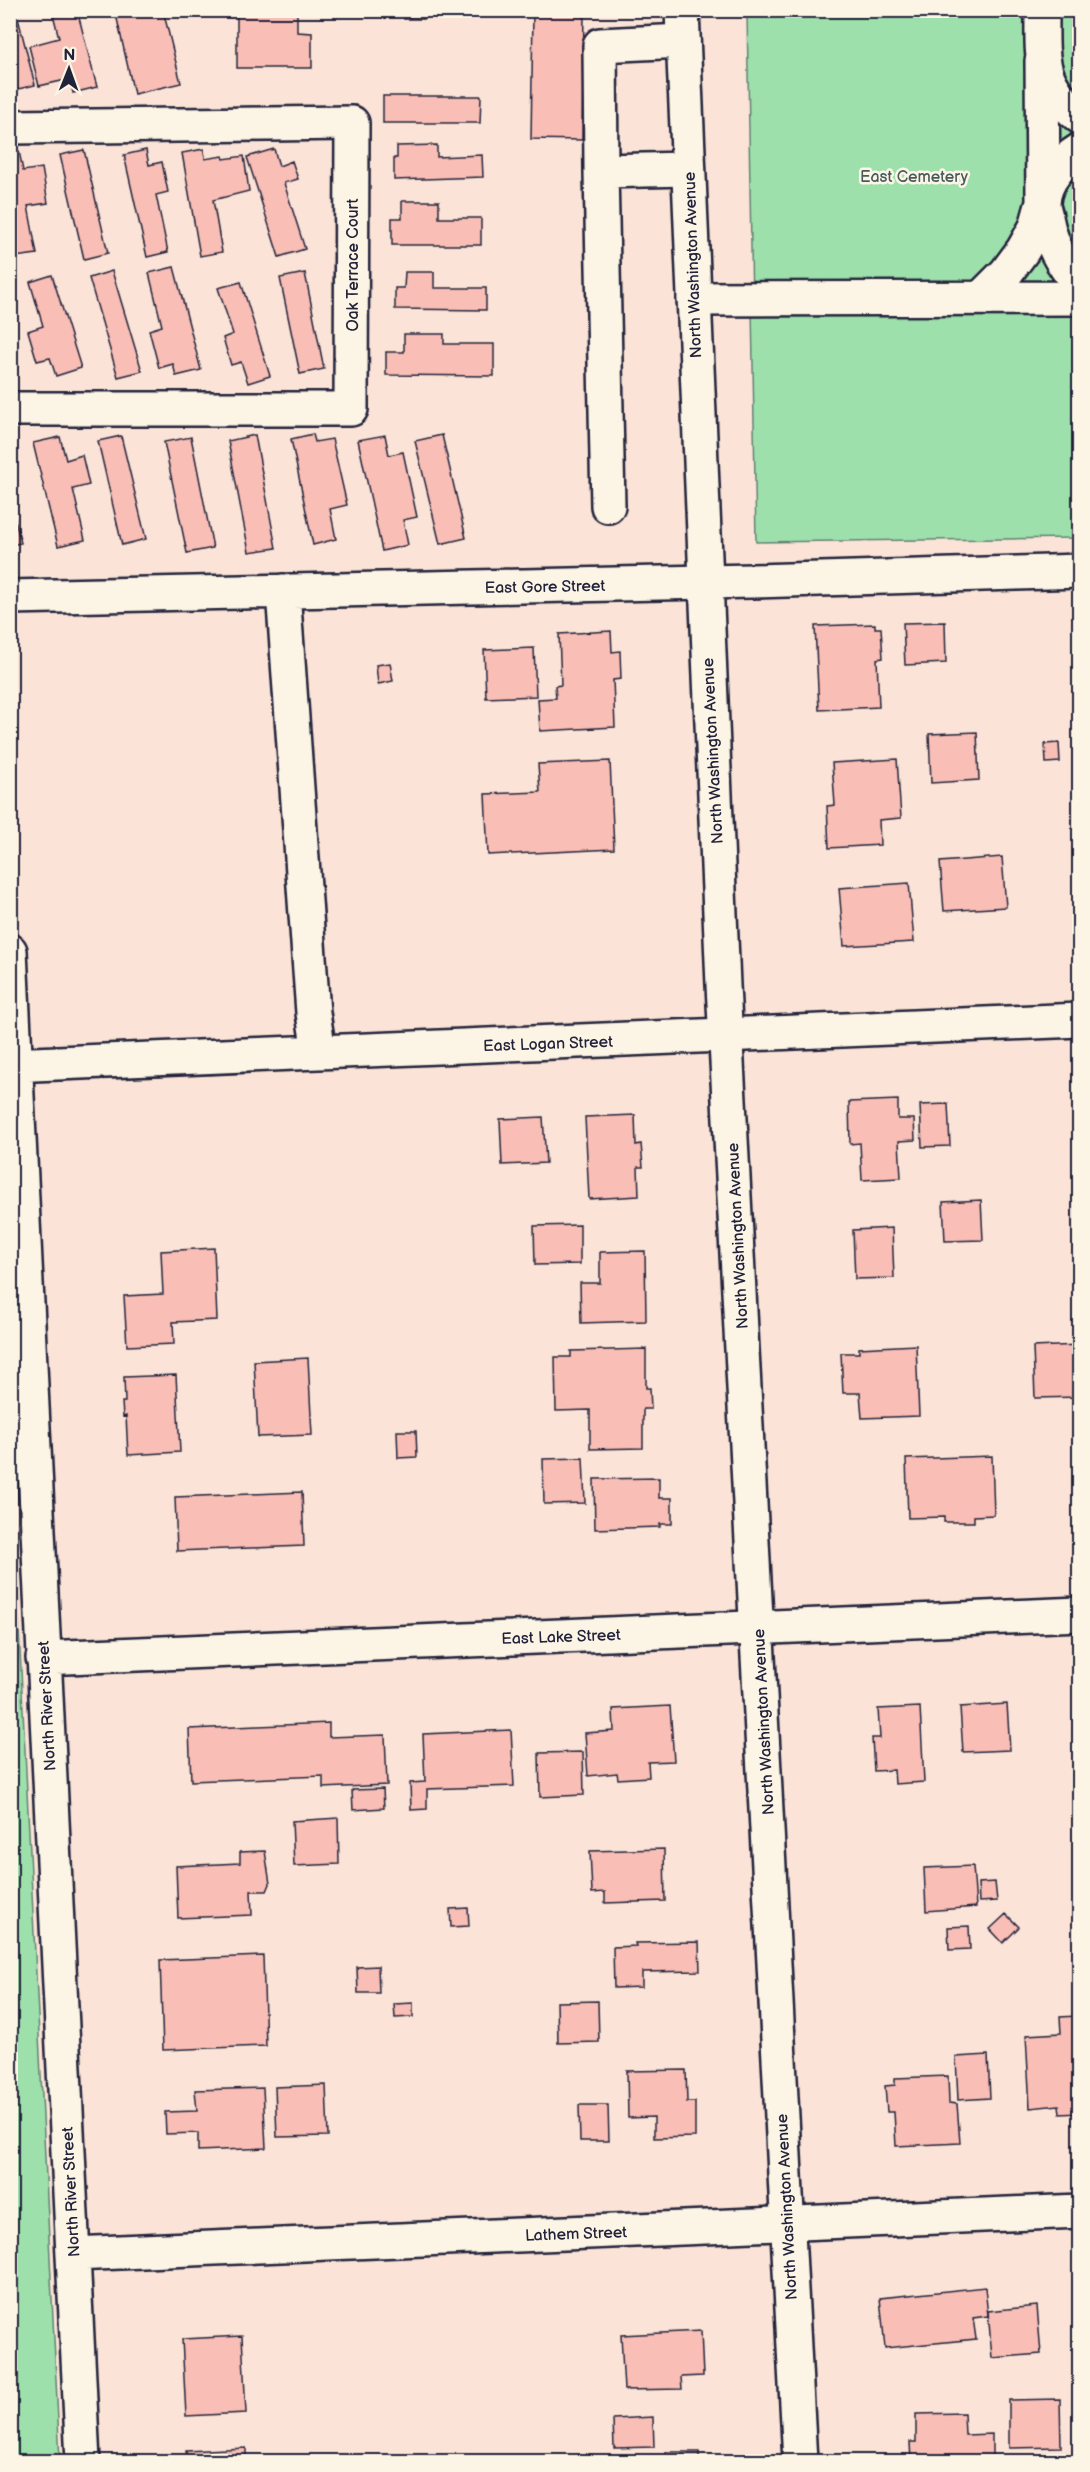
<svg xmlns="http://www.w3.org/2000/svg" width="1090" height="2472" font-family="'Balsamiq Sans',sans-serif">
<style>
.green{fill:#9ee0ab;stroke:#608173;stroke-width:1.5}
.building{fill:#f9beb5;stroke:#22223b;stroke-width:1.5}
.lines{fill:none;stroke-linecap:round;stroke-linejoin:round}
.minor-casing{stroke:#22223b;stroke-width:38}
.major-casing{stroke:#22223b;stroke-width:38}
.minor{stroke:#fcf5e5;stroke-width:33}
.major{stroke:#fcf5e5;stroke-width:33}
.labels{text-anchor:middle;stroke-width:5;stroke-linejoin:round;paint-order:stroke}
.park-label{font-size:16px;fill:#475b5d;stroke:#fcf5e5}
.street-label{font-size:16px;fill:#22223b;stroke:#fcf5e5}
</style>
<rect width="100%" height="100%" fill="#fbe4d7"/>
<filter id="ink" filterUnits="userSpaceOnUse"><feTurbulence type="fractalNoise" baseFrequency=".0167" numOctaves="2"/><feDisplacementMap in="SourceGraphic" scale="12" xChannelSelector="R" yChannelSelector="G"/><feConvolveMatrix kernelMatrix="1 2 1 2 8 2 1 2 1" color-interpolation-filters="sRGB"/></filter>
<g filter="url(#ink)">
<path class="green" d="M747 11H1079V538L756 542Z
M10 1467H11L60 2461H11Z"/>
<path class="building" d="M10 10H16L35 85 10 91Z
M52 10H77L97 87 73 93 70 79 39 86 29 46 59 38Z
M115 10H163L181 83 134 94Z
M237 10H297V32L312 33V68H237Z
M404 10H424L423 19H404Z
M533 13 584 14 582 140 531 139Z
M383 96H481L480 123H383Z
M437 145V157L482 155 483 177 394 180V158H397V146Z
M204 149 205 159 223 156 224 159 244 156 249 191 213 200 222 252 200 256 182 153Z
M274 149 279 166 292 161 298 179 284 183 305 249 279 257 247 157Z
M84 150 108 253 84 259 60 155Z
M146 150 149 165 162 162 168 192 156 195 168 252 147 257 124 155Z
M19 151 23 171 42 168 48 203 28 206 37 254 15 257 10 232V152Z
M402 201H439V218H481V245H392V218H402Z
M174 267 201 370 176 376 173 364 159 368 149 330 162 326 149 273Z
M112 271 142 371 118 377 89 278Z
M405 272H434V288H486V310L395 309V288H404Z
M305 273 324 369 300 374 280 278Z
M52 275 81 368 56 376 50 358 37 361 28 331 43 326 30 282Z
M241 282 270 376 248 383 241 362 231 365 223 338 233 334 218 288Z
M404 334H444V344H494V376L386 375V352H404Z
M10 343 18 366 10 369Z
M313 434 315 442 332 439 347 505 330 509 336 539 313 545 291 439Z
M255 435 276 548 249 552 228 441Z
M385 435 389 455 403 452 417 517 403 520 408 545 382 551 358 440Z
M442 435 466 538 440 544 415 441Z
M121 436 146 539 122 545 98 441Z
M60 437 66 460 82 455 89 485 73 489 85 540 58 546 33 443Z
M191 437 213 548 187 553 164 442Z
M10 501 21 543 10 545Z
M945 622 946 663 905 665 903 623Z
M1076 622H1080V669H1078Z
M875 624V628H881L883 658 877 659 879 707 819 710 815 626Z
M611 631 612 652 620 651 621 679 613 680 615 727 540 731 538 699 556 698 555 686 561 685 559 634Z
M534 648 536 696 486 698 484 650Z
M390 663 393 681 378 684 376 665Z
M977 732 979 780 931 783 929 734Z
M1059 743 1060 762 1046 763 1045 744Z
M897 759 901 818 879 820 880 845 829 848 827 806 835 805 832 763Z
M610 761 614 849 488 855 485 794 540 792 538 764Z
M1002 857 1006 907 944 911 940 862Z
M909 883 914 942 844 946 839 888Z
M898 1100V1119H914L915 1140 899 1141 901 1178 862 1180 860 1143 850 1144 849 1102Z
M948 1104 950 1146 922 1147 920 1105Z
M635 1115 636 1145 641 1144 643 1167H638L639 1196 589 1199 585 1117Z
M543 1117 546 1163 502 1165 500 1119Z
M981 1200 983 1240 945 1241 943 1202Z
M580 1225V1264L535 1265 534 1226Z
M892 1228 894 1278 855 1279 853 1230Z
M214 1248 217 1320 173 1322 174 1344 127 1346 124 1296 163 1294 161 1251Z
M645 1251 646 1321 581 1323 580 1283H600V1252Z
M916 1345 919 1416 862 1418 860 1393H843L841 1353H859V1348Z
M1080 1345V1397L1035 1398 1033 1347Z
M646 1349V1388H650L651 1409H643V1448L590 1449V1410L556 1411 555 1357H571V1351Z
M308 1358 312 1435 258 1437 254 1361Z
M176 1375 180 1452 128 1455 126 1416 123 1417 122 1402H125L124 1377Z
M397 1431H416L417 1457 398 1458Z
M992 1456 994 1515 974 1516V1522H944V1517L908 1518 906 1459Z
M583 1458 585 1503 544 1504 543 1459Z
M659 1478V1498H672V1524H660V1527L595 1529 594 1479Z
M302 1492 304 1546 177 1551 175 1497Z
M1007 1704 1010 1750 963 1752 960 1707Z
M670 1706 674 1761 648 1762 649 1777 618 1779 617 1773 588 1776 585 1733 614 1731 613 1709Z
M920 1707 924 1782 895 1784 894 1770 874 1771 872 1738H880L878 1709Z
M329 1723V1737L385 1735 387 1785 323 1788V1776L191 1781 189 1729Z
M511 1730 514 1786 427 1789V1809L411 1810 410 1783 425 1782 423 1734Z
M583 1752 584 1795 540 1797 539 1753Z
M383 1789 384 1808 353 1810 352 1790Z
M338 1818 339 1864 294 1866 292 1821Z
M664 1849 665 1901 605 1903V1892L592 1893 590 1851Z
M265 1851 270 1884 267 1891H251L252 1915 178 1918 176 1866 240 1863V1852Z
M973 1866 976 1907 926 1911 924 1868Z
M995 1882 997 1901 979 1902 978 1883Z
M468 1908 469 1926 451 1927 450 1909Z
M1006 1914 1019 1927 1003 1943 990 1929Z
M969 1926 970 1949 949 1950 948 1927Z
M699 1942 700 1971 642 1972V1987L614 1988 613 1947 636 1946 635 1943Z
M263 1956 266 2046 163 2050 160 1960Z
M378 1966 379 1993H358L357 1967Z
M598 2001 599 2042 558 2043 557 2002Z
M413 2003V2017L395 2018 394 2004Z
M1077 2016 1080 2033V2113L1060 2114 1059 2105 1030 2108 1026 2035 1061 2033 1060 2017Z
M988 2055 990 2098 958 2100 956 2057Z
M686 2070 687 2102H695V2137L654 2138V2117L628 2118 627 2071Z
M948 2076 949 2103 957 2104 960 2143 896 2146 894 2112H887L885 2086 895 2085V2078Z
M326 2085 328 2136 277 2137 275 2087Z
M263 2088 266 2148 198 2151V2133L166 2134 165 2112 197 2111 195 2090Z
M579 2105H608L609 2141H580Z
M985 2287 988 2316 973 2318 976 2339 885 2348 880 2298Z
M1037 2306 1041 2354 992 2358 988 2311Z
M701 2331 703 2376 681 2377 682 2389 624 2390 621 2335Z
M242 2336 246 2413 186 2416 182 2339Z
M1060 2399 1061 2447 1009 2448V2400Z
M964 2413 965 2435 992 2434V2462H911L910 2442H916V2414Z
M653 2417 654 2447 614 2448 613 2419Z
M246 2448V2462H187L186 2451Z
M666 2452H699V2462H615L667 2460Z"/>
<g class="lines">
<defs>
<path id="minor" d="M1042 10C1042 59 1038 83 1080 117
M683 41 600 45 601 171 688 169
M10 127 352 123 351 409H10
M1080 150C1062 161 1044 181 1043 203 1043 207 1045 213 1046 217 1051 243 1060 264 1080 283
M601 171 608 506
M981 298 1006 273 1023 250 1036 227 1043 202 1042 61
M694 299 1080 298
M283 591 313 1013 319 1052
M10 597 752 581 1080 571
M10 951 83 2462
M10 1065 1080 1020
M43 1658 1080 1614
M73 2254 1080 2211"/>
<path id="major" d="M682 10 723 985 800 2462"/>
</defs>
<use href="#minor" class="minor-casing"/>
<use href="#major" class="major-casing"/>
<use href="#minor" class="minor"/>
<use href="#major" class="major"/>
</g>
</g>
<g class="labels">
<g class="park-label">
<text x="914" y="182">East Cemetery</text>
</g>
<g class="street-label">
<text transform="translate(352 265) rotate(-90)" y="6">Oak Terrace Court</text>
<text transform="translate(692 265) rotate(-92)" y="6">North Washington Avenue</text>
<text transform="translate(545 586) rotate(-1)" y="6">East Gore Street</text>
<text transform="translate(712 751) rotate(-93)" y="6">North Washington Avenue</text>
<text transform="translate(548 1043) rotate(-2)" y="6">East Logan Street</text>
<text transform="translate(737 1236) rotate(-93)" y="6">North Washington Avenue</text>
<text transform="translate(561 1636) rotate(-2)" y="6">East Lake Street</text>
<text transform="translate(46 1706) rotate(-93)" y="6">North River Street</text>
<text transform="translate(763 1722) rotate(-93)" y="6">North Washington Avenue</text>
<text transform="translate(70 2192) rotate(-93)" y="6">North River Street</text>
<text transform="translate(786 2207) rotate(-93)" y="6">North Washington Avenue</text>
<text transform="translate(576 2233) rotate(-2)" y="6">Lathem Street</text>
</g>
</g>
<rect width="1090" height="2472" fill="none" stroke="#fcf5e5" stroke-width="36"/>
<rect x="18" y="18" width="1054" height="2436" fill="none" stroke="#22223b" stroke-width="2" filter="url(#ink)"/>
<g transform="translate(69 69) rotate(1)" stroke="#fcf5e5" stroke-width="4.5" paint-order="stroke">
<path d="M0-4.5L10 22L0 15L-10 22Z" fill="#22223b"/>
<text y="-9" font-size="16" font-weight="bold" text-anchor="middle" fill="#22223b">N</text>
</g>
</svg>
